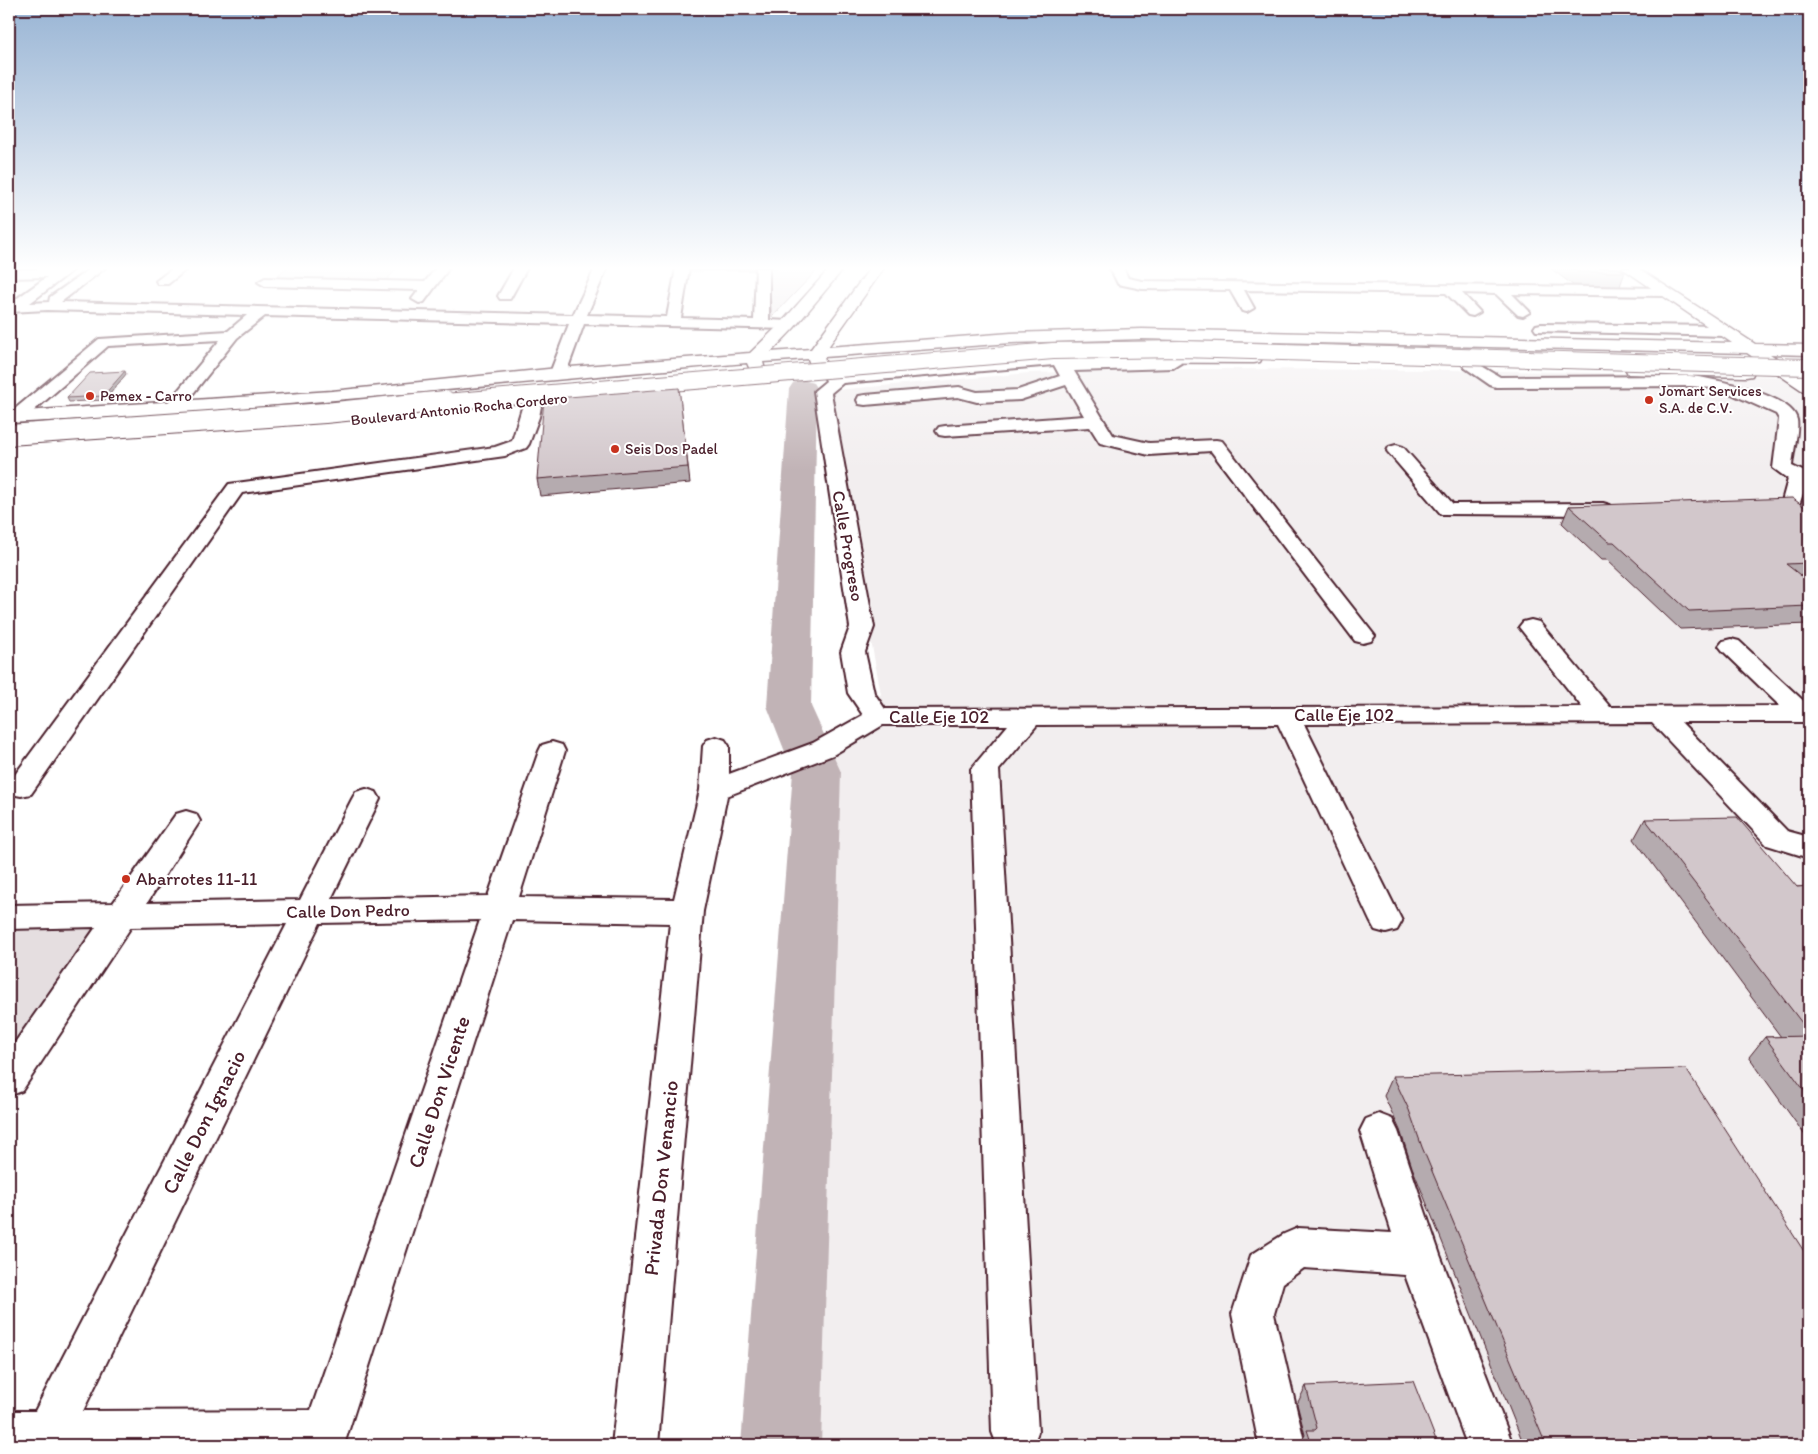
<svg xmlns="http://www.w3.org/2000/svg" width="1818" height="1454" font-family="Itim,sans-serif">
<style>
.built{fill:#f2eeef}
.green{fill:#e5dee0;stroke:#987e86}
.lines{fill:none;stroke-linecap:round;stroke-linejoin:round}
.river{fill:#c1b3b6;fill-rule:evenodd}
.minor-casing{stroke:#4a1f2b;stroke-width:4}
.major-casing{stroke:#4a1f2b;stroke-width:3}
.minor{fill:#fff;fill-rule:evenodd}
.major{fill:#fff;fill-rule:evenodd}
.highway-bridge-far1-casing{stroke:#4a1f2b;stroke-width:18;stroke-linecap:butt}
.highway-bridge-casing{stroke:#4a1f2b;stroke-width:22;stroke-linecap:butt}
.highway-bridge-far1{stroke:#fff;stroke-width:16}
.highway-bridge{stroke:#fff;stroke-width:20}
.wall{fill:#b5abaf;stroke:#4a1f2b}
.shaded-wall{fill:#938b8e;stroke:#4a1f2b}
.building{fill:#d2c7cb;stroke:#4a1f2b}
.poi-dot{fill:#c8321e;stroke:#fff;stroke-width:2}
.labels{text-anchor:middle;stroke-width:4;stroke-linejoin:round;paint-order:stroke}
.far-poi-label{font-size:15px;fill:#4a1f2b;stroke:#fff;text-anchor:start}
.far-street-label{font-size:15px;fill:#4a1f2b;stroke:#fff}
.street-label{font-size:18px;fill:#4a1f2b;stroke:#fff}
.poi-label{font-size:18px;fill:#4a1f2b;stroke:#fff;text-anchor:start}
.near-street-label{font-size:21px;fill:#4a1f2b;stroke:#fff}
</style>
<rect width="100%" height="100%" fill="#fff"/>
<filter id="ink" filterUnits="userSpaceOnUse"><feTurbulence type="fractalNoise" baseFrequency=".02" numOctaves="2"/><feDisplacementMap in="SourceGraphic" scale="10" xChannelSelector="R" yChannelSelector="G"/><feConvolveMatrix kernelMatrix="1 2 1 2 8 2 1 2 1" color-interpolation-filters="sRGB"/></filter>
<g filter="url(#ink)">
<path class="built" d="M1187 369 1449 370 1809 377V1445H781L817 772 881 694 824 391 1029 373Z"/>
<path class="green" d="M286 268H397L385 282 273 280Z
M768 268H819L772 317Z
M121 916 9 1070V921Z"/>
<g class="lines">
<path class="river" d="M803 380 813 383 817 389 811 706 841 772 821 1445H741L793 772 767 706 789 389 793 383Z"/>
<defs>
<path id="minor" d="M61 268H76L30 303 49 302 50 297 91 268H105L61 302 573 315 595 268H607L587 315 667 317 676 268H689L681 318 754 320 756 268H769V320L788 321 795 325 788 329 584 324 566 373 558 378 550 373 569 324 265 316 237 338 180 410H168L165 406 220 340 108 346 22 421H10V413L99 339 228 331 247 315 47 310 9 312V304L47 277 9 278V270Z
M173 268H188L168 284H158L156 281Z
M436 268H449L424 302 419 303 412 299 419 290 265 286 258 282 265 278 425 282Z
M514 268H527L510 299H500L498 296Z
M1110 268H1123L1128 278 1142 281 1664 288 1671 292 1664 296 1512 294 1530 312 1523 316 1518 315 1496 294 1462 293 1480 312 1473 316 1468 315 1446 293 1244 290 1254 308 1247 312 1242 311 1230 290 1142 289 1118 284Z
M1541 324 1725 326 1733 331 1725 336 1536 331 1534 328 1536 325Z
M1058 353 1064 355 1068 362 1179 360 1181 363 1173 368 1074 371 1113 435 1149 443 1216 440 1222 441 1375 636 1371 641 1363 643 1355 641 1211 451 1149 455 1100 443 1090 427 945 436 939 435 936 431 939 427 945 426 1084 416 1066 385 1020 400 977 402 958 397 865 405 859 404 857 400 859 396 865 395 959 387 977 392 1018 390 1060 376 1054 365 843 383 831 393 874 627 865 652 874 693 885 709 1582 707 1519 627 1523 622 1531 620 1539 622 1610 707 1780 706 1723 651 1719 646 1723 641 1731 639 1739 641 1809 706V722H1681L1787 831 1809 837V858L1767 845 1652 723 1304 724 1402 921 1397 930 1386 933 1375 930 1370 921 1278 724 1037 725 999 770 1038 1432 1033 1445H997L992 1432 971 769 1008 725H883L833 755 727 796 703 911 658 1445H612L670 923 512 920 344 1445H9V1411H35L287 924 131 927 22 1091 9 1096V1051L96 927 9 929V905L113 903 176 814 186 811 196 814 200 821 147 903 300 900 352 799 356 792 366 789 376 792 380 799 331 899 488 896 539 751 542 745 552 742 562 745 565 751 519 897 674 899 700 790 703 746 707 740 716 737 725 740 729 746V774L813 743 863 715 848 693 841 652 850 627 814 391 826 381 824 376 826 373 832 371 839 374 1052 356ZM480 920 311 1410 83 1411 320 923Z
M1470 359 1500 377 1690 376C1712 378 1793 395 1797 420 1799 431 1793 453 1792 466L1809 474V486L1806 485 1797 511 1764 514 1757 512 1754 508 1757 504 1782 501 1788 479 1773 468 1779 419 1776 414 1727 392 1712 388 1690 386 1496 387 1490 385 1464 367 1462 364 1464 361Z
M533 396 539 397 542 401 539 417 529 444 526 448 505 456 242 493 31 794 21 796 11 794 9 790 11 780 229 484 495 447 512 441 524 401 527 397Z
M1396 445 1403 447 1453 504 1603 503 1610 505 1613 509 1610 513 1603 515 1441 514 1387 451 1389 447Z
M1379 1114 1392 1119 1398 1131 1440 1255 1513 1445H1467L1405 1275 1304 1268 1283 1283 1274 1314 1305 1445H1259L1232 1314 1251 1255 1284 1234 1298 1228 1392 1233 1360 1131 1366 1119Z"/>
<path id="major" d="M830 268H844L794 328 771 352 811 349 870 268H884L828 347 1011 333 1142 329 1732 343 1622 268H1638L1755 344 1809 345V355L1770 354 1809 379V392L1803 391 1747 353 1142 339 1011 343 824 357 826 366 824 370H812L808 359 763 362 764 366 762 370H750L747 363C501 383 255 412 9 423V412L332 391 558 368 750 353 782 322Z
M1072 353H1254L1260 354 1262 358 1260 362 1254 363 1066 362 1064 358 1066 354Z
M1634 365 1746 367 1752 368 1754 372 1752 376 1746 377 1628 374 1626 370 1628 366Z"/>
</defs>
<use href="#minor" class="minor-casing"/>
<use href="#major" class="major-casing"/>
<use href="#minor" class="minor"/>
<use href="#major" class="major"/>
<defs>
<path id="highway-bridge-far1" d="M432 403 1053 351 1181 349 1809 367"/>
<path id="highway-bridge" d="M9 435 325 413 445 401"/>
</defs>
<use href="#highway-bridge-far1" class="highway-bridge-far1-casing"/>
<use href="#highway-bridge" class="highway-bridge-casing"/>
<use href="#highway-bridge-far1" class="highway-bridge-far1"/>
<use href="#highway-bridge" class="highway-bridge"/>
</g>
<path class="wall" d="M689 268H755L754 270 690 271Z
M1550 268H1618L1625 272 1620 286 1573 285Z
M126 374 105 400 69 402 67 398Z
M679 388 690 483 540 496 537 479Z
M1569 506 1809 510V580H1808L1809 582V624L1680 629 1607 560H1601L1562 523Z
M1645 819 1797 887 1809 886V1141L1749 1057 1765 1037H1781L1634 839Z
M1393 1076 1809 1445H1524L1412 1167 1400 1130 1384 1096Z
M1306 1386 1438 1445H1299L1305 1435 1297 1404Z"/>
<path class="shaded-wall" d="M125 371 126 374 105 400 103 396Z"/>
<path class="building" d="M1572 268H1618L1625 272H1578Z
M125 371 103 396 67 398 90 373Z
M679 388 688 467 537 479 544 399Z
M1792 498 1809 510V563L1786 564 1809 582V606L1689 611 1614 542H1609L1569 506Z
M1737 817 1797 887 1809 886V1032L1645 819Z
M1809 1036V1097L1765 1037Z
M1686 1069 1809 1259V1445H1546L1422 1147 1409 1110 1393 1076Z
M1413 1381 1438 1445H1312L1307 1430H1315L1317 1428 1306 1386Z"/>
</g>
<linearGradient id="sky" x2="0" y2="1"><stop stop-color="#98b4d4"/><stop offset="0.57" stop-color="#fff"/><stop offset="1" stop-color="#fff" stop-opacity="0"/></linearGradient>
<rect width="1818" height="471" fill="url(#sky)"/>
<g class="poi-dot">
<circle cx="90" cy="396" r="5"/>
<circle cx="1649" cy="400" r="5"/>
<circle cx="615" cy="449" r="5"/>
<circle cx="126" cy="879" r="5"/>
</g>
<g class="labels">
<g class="far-poi-label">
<text x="1659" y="396">Jomart Services<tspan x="1659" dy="17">S.A. de C.V.</tspan></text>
<text x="100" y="401">Pemex - Carro</text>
<text x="625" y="454">Seis Dos Padel</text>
</g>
<g class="far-street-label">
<text transform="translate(459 409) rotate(-6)" y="5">Boulevard Antonio Rocha Cordero</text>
</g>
<g class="street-label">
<text transform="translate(848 546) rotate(80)" y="6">Calle Progreso</text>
<text x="1344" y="721">Calle Eje 102</text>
<text x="939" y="723">Calle Eje 102</text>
<text transform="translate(348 911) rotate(-1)" y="6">Calle Don Pedro</text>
</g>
<g class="poi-label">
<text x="136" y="885">Abarrotes 11-11</text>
</g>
<g class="near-street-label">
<text transform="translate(439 1092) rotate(-72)" y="7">Calle Don Vicente</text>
<text transform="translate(204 1122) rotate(-63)" y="7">Calle Don Ignacio</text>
<text transform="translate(661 1178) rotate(-84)" y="7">Privada Don Venancio</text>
</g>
</g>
<rect width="1818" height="1454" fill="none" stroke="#fff" stroke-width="30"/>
<rect x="15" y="15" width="1788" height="1424" fill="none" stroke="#4a1f2b" stroke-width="2" filter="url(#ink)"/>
</svg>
